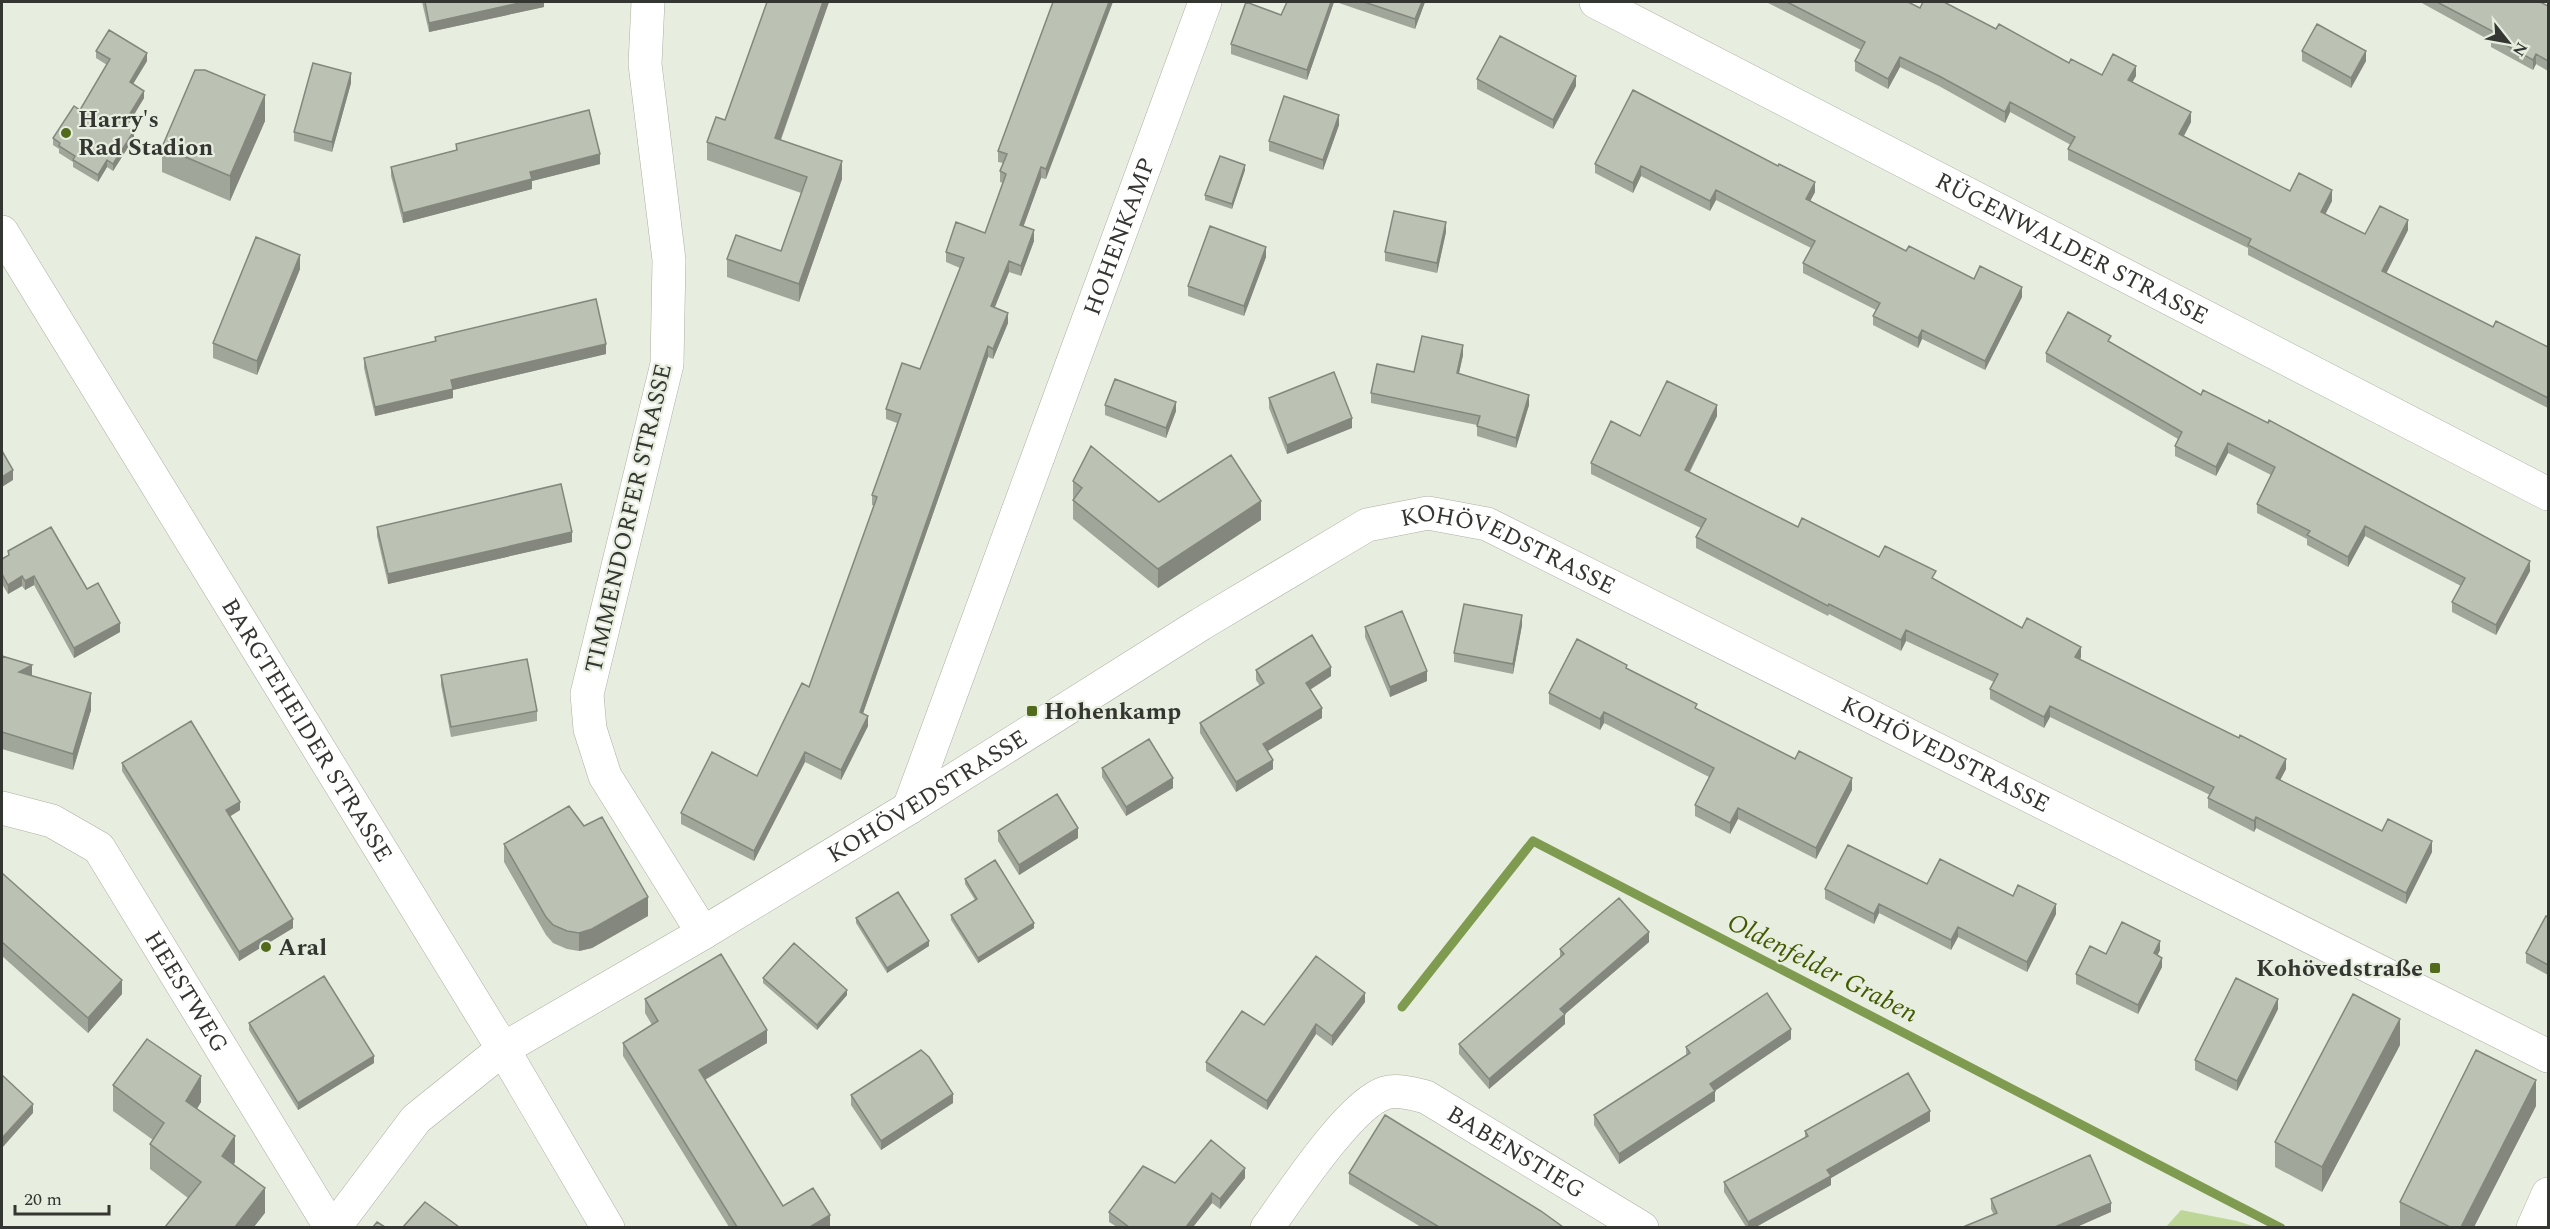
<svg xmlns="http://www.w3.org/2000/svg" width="2550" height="1229" font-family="Spectral,serif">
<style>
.green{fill:#bed799}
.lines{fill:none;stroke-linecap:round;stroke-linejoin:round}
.stream{stroke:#7f9b4f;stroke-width:9}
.minor-casing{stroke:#aaafa2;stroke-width:34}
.major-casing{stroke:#aaafa2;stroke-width:34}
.minor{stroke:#fff;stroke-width:33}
.major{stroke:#fff;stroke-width:33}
.wall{fill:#a1a69a}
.shaded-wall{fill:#83877d}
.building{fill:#bbc1b3;stroke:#83877d;stroke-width:1.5}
.poi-dot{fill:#516a1c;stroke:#e7eedf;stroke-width:2}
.labels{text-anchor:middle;stroke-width:4.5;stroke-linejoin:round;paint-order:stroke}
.poi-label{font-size:24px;font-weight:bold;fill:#343631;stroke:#e7eedf;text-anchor:start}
.street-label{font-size:24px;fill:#343631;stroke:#e7eedf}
.water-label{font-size:26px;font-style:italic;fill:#415a00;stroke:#e7eedf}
</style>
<rect width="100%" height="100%" fill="#e7eedf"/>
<path class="green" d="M2181 1210 2237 1221 2256 1227H2166Z"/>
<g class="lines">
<path class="stream" d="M1402 1007 1533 841 2281 1228"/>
<defs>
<g id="minor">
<path d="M648 2 645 64 669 260 667 364 587 694 590 729 605 776 703 933"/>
<path id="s1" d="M1596 2 2548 494"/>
<path id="s2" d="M2 808 52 821 99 848 331 1228"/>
<path id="s3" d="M909 808 1205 2"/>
<path id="s4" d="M334 1228 416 1119 503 1049 703 933 909 808 1201 624 1367 525 1428 513 1487 524 2548 1056"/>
<path id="s5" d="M1267 1228C1291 1195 1350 1104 1385 1093 1398 1089 1414 1094 1426 1097L1642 1228"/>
<path d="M2533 1228 2548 1194"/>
</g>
<g id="major">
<path id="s6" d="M2 232 503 1049 608 1228"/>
</g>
</defs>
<use href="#minor" class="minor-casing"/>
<use href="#major" class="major-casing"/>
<use href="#minor" class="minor"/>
<use href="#major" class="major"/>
</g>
<path class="wall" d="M422 2H544V7L429 32Z
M829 2 781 140 842 179 799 302 727 277V259L781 251 801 193 707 160V142L725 120Z
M1053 2 1046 179 1041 178 1023 227 1034 241 1021 276 1009 272 994 308 1008 323 993 359 988 357 863 713 868 726 841 780 805 762 754 861 681 824V813L757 776 809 687 874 506 872 505V495L897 423 886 419V409L920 369 960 268 946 262V252L985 233 1003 183 1000 182V171L1003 163 998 162V151Z
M1334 2 1307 80 1231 54V44L1281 15Z
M1336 2H1425L1415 29Z
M1766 2H1908L1920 8 1996 29 2069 63 2102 75 2136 76 2132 82 2191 122 2184 136 2290 191 2332 201 2325 214 2365 234 2408 230 2386 273 2493 327 2548 347V408L2248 255V248L2068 160V149L2071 145 2010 112 2005 123 1939 86 1900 67 1888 89 1855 71V61L1861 50Z
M2420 2H2540L2548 6V71L2536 64 2533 70 2491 47V41Z
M96 51 147 61 133 84 144 98 127 127 134 138 113 171 107 167 98 182 73 167V162L59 153V149L53 145V138L80 110 107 65 96 58Z
M2302 51 2366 61 2351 88 2302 61Z
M1477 79 1576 86 1553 129 1477 89Z
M351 83 332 152 294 141V132Z
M1633 90 1815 192 1810 201 1906 251 1974 279 2022 297 1985 370 1922 339 1918 348 1873 325V316L1876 310 1803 273V263L1811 248 1716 200 1710 211 1641 176 1633 193 1595 173V164Z
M265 121 230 201 162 172V147Z
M1339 125 1323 170 1269 151V141Z
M456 144 600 164 532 181V189L403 223 391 176V167L456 150Z
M1245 170 1232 209 1205 200V195Z
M1446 232 1437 273 1385 261V252Z
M1266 257 1244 316 1188 296V286Z
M300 269 257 375 213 358V343Z
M435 337 606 354 453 390V398L375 416 364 368V358L435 342Z
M2111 343 2201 395 2530 571 2496 635 2452 612V602L2461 586 2365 536 2348 567 2307 545V539L2257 513V504L2271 475 2228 453 2216 476 2175 456V446L2178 439 2046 362V353Z
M1463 355 1459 373 1529 405 1516 448 1477 436V425L1371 403V393L1414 372Z
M1269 398 1352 428 1287 454 1269 408Z
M1105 405 1176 411 1166 438 1105 415Z
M1717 416 1690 472 1798 527 1879 557 1936 580 2022 628 2081 657 2080 660 2286 769 2280 780 2382 831 2432 852 2406 904 2256 828 2254 832 2208 808V798L2210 795 2050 717 2044 728 1990 699V689L1994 682 1906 641 1901 651 1829 614 1828 616 1696 548V537L1701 528 1591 474V463L1640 436Z
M1073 481 1159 502 1261 520 1158 588 1073 519Z
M377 527 572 542 388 584 377 536Z
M8 551 87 589 120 632 74 658 34 585 25 590 22 586 8 594 2 584V559L8 556Z
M1522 625 1513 674 1454 662V653Z
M1365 627 1427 681 1390 697 1365 637Z
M2 656 32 676 91 710 73 770 2 749Z
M1627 669 1697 709 1852 790 1816 859 1738 819 1730 834 1695 816V805L1709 777 1604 723 1600 730 1549 704V693Z
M1256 670 1331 676 1310 690 1322 718 1267 751 1273 769 1236 792 1200 733V723L1260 686 1256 680Z
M441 675 537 711V721L451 737 441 685Z
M122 763 240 810 230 816 293 928 239 961 122 771Z
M1102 768 1173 788 1126 816 1102 777Z
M998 831 1078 838 1019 875 998 841Z
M504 844 648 916 592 948 579 951 567 949 553 943 546 935 504 862Z
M2 873 122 994 88 1033 2 956Z
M965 879 1034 928 978 963 951 920V915L975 900 965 884Z
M1927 884 2013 896 2056 914 2027 972 1958 937 1951 950 1879 913 1874 924 1825 899V889Z
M2548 917V975L2526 963V953Z
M856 918 929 946 887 973 856 923Z
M1649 942 1565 1014V1024L1489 1089 1459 1054V1044L1560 958V949Z
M2160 950 2157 956 2162 967 2138 1014 2076 984V974L2106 954Z
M763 978 847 995 817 1030 763 983Z
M645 999 767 1043 705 1080 783 1206 830 1227H729L623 1056V1043L652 1025 645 1013Z
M1365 1002 1332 1046 1316 1034 1267 1110 1206 1071V1062L1264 1025Z
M2278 1009 2237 1091 2195 1070V1060Z
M249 1023 374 1063 298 1110 249 1030Z
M1791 1039 1715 1091V1101L1619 1164 1594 1125V1115L1686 1055V1047Z
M2400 1045 2322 1192 2275 1167V1142Z
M113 1085 201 1102 197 1109 235 1162 234 1164 265 1213 188 1198 150 1169V1144L153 1140 113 1111Z
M851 1095 953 1103 881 1150 851 1105Z
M2536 1106 2474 1227H2400V1202Z
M1930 1121 1831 1178V1185L1756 1227H1746L1724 1192V1182L1805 1138V1131Z
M1349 1173 1563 1227H1421L1349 1184Z
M1245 1178 1220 1209 1212 1203 1193 1227H1117L1109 1222V1212L1175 1183Z
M1991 1199 2111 1212 1994 1215 1991 1209Z"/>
<path class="shaded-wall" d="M524 2H544V7L429 32V23Z
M823 2H829L775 155V138Z
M1109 2H1113L1046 179V169Z
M1331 2H1334L1307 80V70Z
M1422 2H1425L1415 29V19Z
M2366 51V61L2351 88V78Z
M147 53V61L130 89V82Z
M2536 54V64L2533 70V60Z
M1900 57V67L1888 89V79Z
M2136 66V76L2128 90V80Z
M351 73V83L332 152V142Z
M1576 76V86L1553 129V120Z
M144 91V98L123 132V125Z
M265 95V121L230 201V176Z
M2010 102V112L2005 123V112Z
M2191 112V122L2179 145V134Z
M1339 115V125L1323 170V160Z
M134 131V138L113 171V164Z
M600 154V164L532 181V189L403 223V213L530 172Z
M107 160V167L98 182V175Z
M842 161V179L799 302V284Z
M1245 165V170L1232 209V204Z
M1641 166V176L1633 193V183Z
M1041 167V178L1020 236V225Z
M1815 182V192L1806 209V199Z
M1716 190V200L1710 211V201Z
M2332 190V201L2321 223V212Z
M2408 220V230L2382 282V271Z
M1446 222V232L1437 273V263Z
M1034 230V241L1021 276V266Z
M1266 247V257L1244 316V306Z
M300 255V269L257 375V361Z
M1009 261V272L991 317V306Z
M2022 287V297L1985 370V361Z
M1008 313V323L993 359V349Z
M1922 330V339L1918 348V338Z
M606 344V354L453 390V398L375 416V407L451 380Z
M1463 345V355L1457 382V373Z
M988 346V357L860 722V712Z
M1529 395V405L1516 448V438Z
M1176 402V411L1166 438V428Z
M1717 405V416L1685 480V470Z
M1352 418V428L1287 454V445Z
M2228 443V453L2216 476V467Z
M13 470V480L2 487V477Z
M1261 501V520L1158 588V569Z
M2365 526V536L2348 567V557Z
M572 532V542L388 584V574Z
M2530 561V571L2496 635V625Z
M22 576V586L8 594V585Z
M34 576V585L25 590V581Z
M1522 615V625L1513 674V664Z
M120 623V632L74 658V648Z
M1906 630V641L1901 651V640Z
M2081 647V657L2075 668V657Z
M32 665V681L19 672Z
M1331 667V676L1306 692V683Z
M1427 671V681L1390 697V687Z
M91 693V710L73 770V754Z
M2050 706V717L2044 728V717Z
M1322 708V718L1263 754V744Z
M1604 712V723L1600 730V719Z
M868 716V726L841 780V770Z
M805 752V762L754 861V851Z
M2286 759V769L2276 788V778Z
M1273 760V769L1236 792V782Z
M1173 778V788L1126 816V807Z
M1852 778V790L1816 859V848Z
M240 802V810L226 819V810Z
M1738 808V819L1730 834V823Z
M2256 817V828L2254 832V821Z
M1078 828V838L1019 875V865Z
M2432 841V852L2406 904V893Z
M648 897V916L592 948 579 951V933Z
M1879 904V913L1874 924V914Z
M2056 904V914L2027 972V962Z
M293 919V928L239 961V952Z
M1034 923V928L978 963V958Z
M1958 927V937L1951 950V940Z
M1649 932V942L1565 1014V1024L1489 1089V1079L1560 1009Z
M929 941V946L887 973V968Z
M2160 941V950L2154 963V953Z
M2162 958V967L2138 1014V1005Z
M122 980V994L88 1033V1018Z
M847 990V995L817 1030V1025Z
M1365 993V1002L1332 1046V1036Z
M2278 999V1009L2237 1091V1081Z
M2400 1019V1045L2322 1192V1167Z
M1316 1024V1034L1267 1110V1101Z
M1791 1029V1039L1710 1094V1084Z
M767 1030V1043L699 1083V1070Z
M374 1056V1063L298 1110V1103Z
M201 1076V1102L186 1126V1101Z
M2536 1080V1106L2474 1227H2461Z
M1715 1091V1101L1619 1164V1154Z
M953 1094V1103L881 1150V1141Z
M33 1104V1113L2 1148V1138Z
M1930 1111V1121L1831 1178V1185L1756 1227H1748V1222L1827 1170Z
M235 1136V1162L222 1181V1156Z
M1245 1168V1178L1220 1209V1199Z
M265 1188V1213L254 1227H235Z
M1212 1193V1203L1193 1227H1186Z
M2111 1203V1212L2077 1227H2055Z
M830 1215V1227H810Z"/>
<path class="building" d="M425 2H524L429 23Z
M767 2H823L775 138 842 161 799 284 727 259 736 235 781 251 807 177 707 142 716 117 725 120Z
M1053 2H1109L1046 169 1041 167 1020 225 1034 230 1021 266 1009 261 991 306 1008 313 993 349 988 346 860 712 868 716 841 770 805 752 754 851 681 813 712 752 757 776 802 683 809 687 877 497 872 495 901 414 886 409 902 363 920 369 964 258 946 252 956 222 985 233 1006 174 1000 171 1007 154 998 151Z
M1246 2 1281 15 1287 2H1331L1307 70 1231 44Z
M1364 2H1422L1415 19Z
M1787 2H1908L1920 8 1923 2H1944L1996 29 1999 24 2069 63 2071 59 2102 75 2113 54 2136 66 2128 80 2191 112 2179 134 2290 191 2299 173 2332 190 2321 212 2365 234 2380 206 2408 220 2382 271 2493 327 2496 321 2548 347V398L2248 245 2251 239 2068 149 2075 137 2010 102 2005 112 1939 76 1900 57 1888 79 1855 61 1865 42Z
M2437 2H2540L2548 6V61L2536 54 2533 60 2491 37 2494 32Z
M2317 24 2366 51 2351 78 2302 51Z
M109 30 147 53 130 82 144 91 123 125 134 131 113 164 107 160 98 175 73 160 75 156 59 146 60 143 53 138 74 106 80 110 110 59 96 51Z
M1500 36 1576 76 1553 120 1477 79Z
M313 63 351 73 332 142 294 132Z
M195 70H205L265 95 230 176 162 147Z
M1633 90 1778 166 1779 164 1815 182 1806 199 1906 251 1909 246 1974 279 1980 266 2022 287 1985 361 1922 330 1918 338 1873 316 1880 303 1803 263 1815 241 1716 190 1710 201 1641 166 1633 183 1595 164Z
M1284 96 1339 115 1323 160 1269 141Z
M589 110 600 154 530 172 532 179 403 213 391 167 457 150 456 144Z
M1220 156 1245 165 1232 204 1205 195Z
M1394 211 1446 222 1437 263 1385 252Z
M1210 226 1266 247 1244 306 1188 286Z
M256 237 300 255 257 361 213 343Z
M596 299 606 344 451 380 453 389 375 407 364 358 436 341 435 337Z
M2068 312 2111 336 2108 341 2201 395 2203 390 2268 423 2269 420 2530 561 2496 625 2452 602 2465 578 2365 526 2348 557 2307 535 2310 531 2257 504 2275 467 2228 443 2216 467 2175 446 2182 432 2046 353Z
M1422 336 1463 345 1457 373 1529 395 1516 438 1477 426 1480 416 1371 393 1377 364 1414 372Z
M1334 372 1352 418 1287 445 1269 398Z
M1115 379 1176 402 1166 428 1105 405Z
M1667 381 1717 405 1685 470 1798 527 1802 518 1879 557 1885 546 1936 571 1932 578 2022 628 2027 618 2081 647 2075 657 2239 738 2240 735 2286 759 2276 778 2382 831 2388 819 2432 841 2406 893 2256 817 2254 821 2208 798 2214 787 2050 706 2044 717 1990 689 1998 674 1906 630 1901 640 1829 604 1828 606 1696 537 1706 519 1591 463 1611 421 1640 436Z
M1091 446 1159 502 1231 455 1261 501 1158 569 1073 500 1082 488 1073 481Z
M2 451 13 470 2 477Z
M561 484 572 532 388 574 377 527Z
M51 527 87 589 98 583 120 623 74 648 34 576 25 581 22 576 8 585 2 574V559L9 555 8 551Z
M1464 604 1522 615 1513 664 1454 653Z
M1402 611 1427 671 1390 687 1365 627Z
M1312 635 1331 667 1306 683 1322 708 1263 744 1273 760 1236 782 1200 723 1264 683 1256 670Z
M1577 639 1627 665 1626 668 1697 704 1695 708 1795 759 1799 751 1852 778 1816 848 1738 808 1730 823 1695 805 1714 768 1604 712 1600 719 1549 693Z
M2 656 32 665 19 672 91 693 73 754 2 732Z
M527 659 537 711 451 727 441 675Z
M191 721 240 802 226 810 293 919 239 952 122 763Z
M1149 739 1173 778 1126 807 1102 768Z
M1057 794 1078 828 1019 865 998 831Z
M569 806 584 826 602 817 648 897 592 929 579 933 567 931 553 925 546 917 504 844Z
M1848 845 1927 884 1940 859 2013 896 2018 885 2056 904 2027 962 1958 927 1951 940 1879 904 1874 914 1825 889Z
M995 860 1034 923 978 958 951 915 977 899 965 879Z
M2 873 122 980 88 1018 2 942Z
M898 892 929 941 887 968 856 918Z
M1619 898 1649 932 1560 1009 1565 1014 1489 1079 1459 1044 1564 954 1560 949Z
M2546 916 2548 917V965L2526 953Z
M2122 922 2160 941 2154 953 2162 958 2138 1005 2076 974 2090 946 2106 954Z
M794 943 847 990 817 1025 763 978Z
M721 954 767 1030 699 1070 783 1206 813 1188 830 1215 810 1227H737L623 1043 658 1021 645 999Z
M1316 956 1365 993 1332 1036 1316 1024 1267 1101 1206 1062 1242 1011 1264 1025Z
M324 976 374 1056 298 1103 249 1023Z
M2236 978 2278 999 2237 1081 2195 1060Z
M1767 993 1791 1029 1710 1084 1715 1091 1619 1154 1594 1115 1690 1053 1686 1047Z
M2353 994 2400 1019 2322 1167 2275 1142Z
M147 1039 201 1076 186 1101 235 1136 222 1156 265 1188 235 1227H165L201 1182 150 1144 164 1123 113 1085Z
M921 1050 929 1057 953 1094 881 1141 851 1095Z
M2476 1050 2536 1080 2461 1227H2450L2400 1202Z
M1908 1073 1930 1111 1827 1170 1831 1176 1748 1222 1724 1182 1808 1136 1805 1131Z
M2 1075 33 1104 2 1138Z
M1385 1115 1541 1211 1563 1227H1439L1349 1173Z
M1211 1140 1245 1168 1220 1199 1212 1193 1186 1227H1129L1109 1212 1143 1166 1175 1183Z
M2090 1155 2111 1203 2055 1227H1963L1997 1213 1991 1199Z
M425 1202 459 1227H403Z
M377 1222 385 1227H373Z"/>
<g class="poi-dot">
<circle cx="66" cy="133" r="6"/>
<rect x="1026" y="705" width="12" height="12" rx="3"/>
<circle cx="266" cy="947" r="6"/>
<rect x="2429" y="962" width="12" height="12" rx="3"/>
</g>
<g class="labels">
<g class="poi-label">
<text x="78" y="127">Harry's<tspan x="78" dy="28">Rad Stadion</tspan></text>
<text x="1044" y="719">Hohenkamp</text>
<text x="278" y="955">Aral</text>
<text x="2423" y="976" text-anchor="end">Kohövedstraße</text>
</g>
<g class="street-label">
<text dy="8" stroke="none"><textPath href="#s3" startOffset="609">HOHENKAMP</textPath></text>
<text dy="8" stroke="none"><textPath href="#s1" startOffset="536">RÜGENWALDER STRASSE</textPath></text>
<text transform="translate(628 518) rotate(-77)" y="8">TIMMENDORFER STRASSE</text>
<text dy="8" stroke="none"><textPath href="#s4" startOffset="1408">KOHÖVEDSTRASSE</textPath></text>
<text dy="8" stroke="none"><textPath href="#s6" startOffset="584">BARGTEHEIDER STRASSE</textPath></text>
<text dy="8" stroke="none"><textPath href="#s4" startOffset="1894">KOHÖVEDSTRASSE</textPath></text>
<text dy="8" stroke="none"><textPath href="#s4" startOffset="742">KOHÖVEDSTRASSE</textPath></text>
<text dy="8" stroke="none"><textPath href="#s2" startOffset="274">HEESTWEG</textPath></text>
<text dy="8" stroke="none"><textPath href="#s5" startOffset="328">BABENSTIEG</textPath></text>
</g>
<g class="water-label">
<text transform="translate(1823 967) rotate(27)" y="9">Oldenfelder Graben</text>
</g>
</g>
<rect width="2550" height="1229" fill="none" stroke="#343631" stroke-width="6"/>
<g transform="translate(2508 42) rotate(121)" stroke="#e7eedf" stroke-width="4.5" paint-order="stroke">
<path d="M0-4.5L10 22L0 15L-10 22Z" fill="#343631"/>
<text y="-9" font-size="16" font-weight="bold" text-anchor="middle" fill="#343631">N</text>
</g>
<path d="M15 1205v9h94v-9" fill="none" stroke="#343631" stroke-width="3"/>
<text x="24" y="1205" font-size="18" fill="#343631" stroke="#e7eedf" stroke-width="4.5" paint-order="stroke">20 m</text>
</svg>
